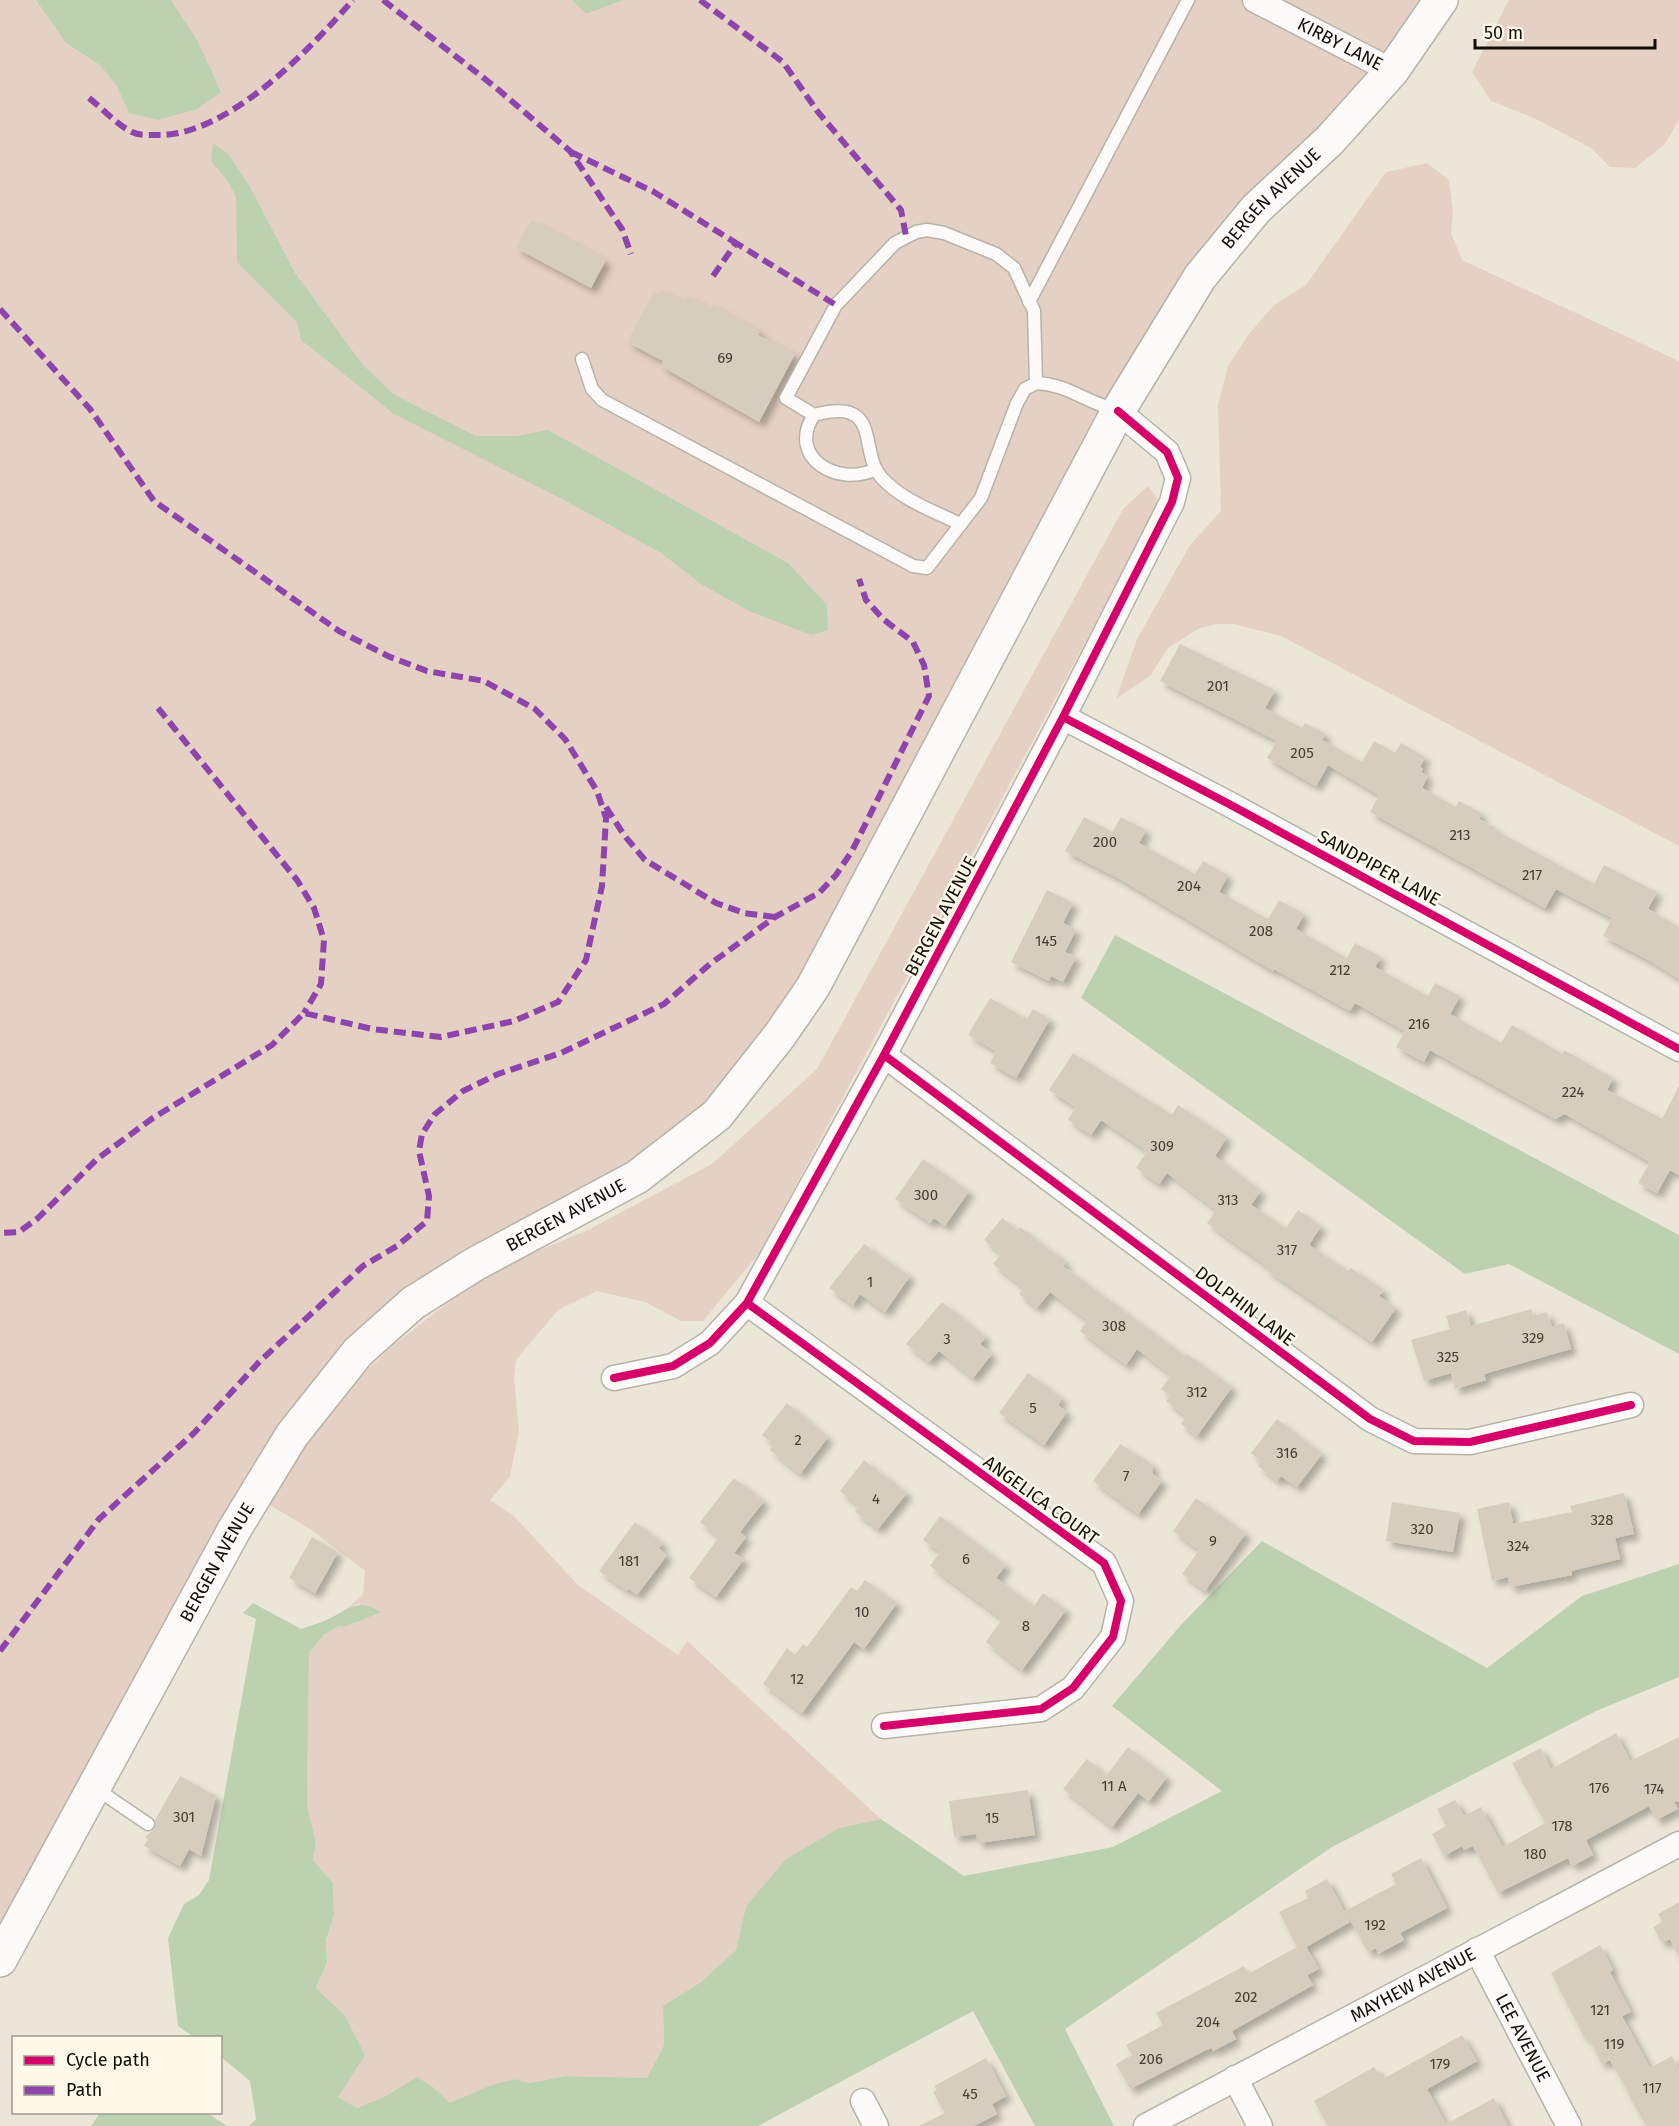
<svg xmlns="http://www.w3.org/2000/svg" width="1679" height="2126" font-family="'Fira Sans',sans-serif">
<style>
.green{fill:#e5d1c3}
.water{fill:#bcd1af}
.building{fill:#d7cdbf;filter:url(#shadow)}
.lines{fill:none;stroke-linecap:round;stroke-linejoin:round}
.lane-casing{stroke:#b7b3a8;stroke-width:15}
.street-casing{stroke:#b7b3a8;stroke-width:27}
.secondary-casing{stroke:#b7b3a8;stroke-width:36}
.lane{stroke:#fcfbf9;stroke-width:12}
.street{stroke:#fcfbf9;stroke-width:24}
.secondary{stroke:#fcfbf9;stroke-width:33}
.quiet{stroke:#8e44ad;stroke-width:6;stroke-dasharray:12 6;stroke-linecap:butt}
.cycleway-casing{stroke:#fdf8e8;stroke-width:11}
.cycleway{stroke:#d6006c;stroke-width:8}
.labels{text-anchor:middle;stroke-width:4.5;stroke-linejoin:round;paint-order:stroke}
.number-label{font-size:15px;fill:#433e34}
.street-label{font-size:18px;fill:#120f06;stroke:#fdf8e8}
</style>
<defs>
<filter id="shadow"><feDropShadow dx="5.5" dy="5.5" stdDeviation="3" flood-color="#0004"/></filter>
</defs>
<rect width="100%" height="100%" fill="#ece6d8"/>
<path class="green" d="M0 0H1441L1200 277 813 987 717 1114 413 1303 334 1401 396 1343 454 1298 503 1265 586 1231 712 1164 817 1069 1123 509 1148 486 1160 502 761 1251 703 1321H681L645 1302 597 1291 558 1310 516 1360 514 1378 519 1431 510 1477 490 1500 514 1516 578 1585 678 1655 687 1641 881 1819 839 1828 746 1906 736 1950 701 1982 663 2006 664 2045 647 2078 566 2076 530 2083 515 2079 491 2085 450 2104 433 2087 417 2078 384 2097 357 2108 338 2097 345 2016 316 1989 327 1963 326 1943 334 1915 333 1883 313 1860 316 1843 307 1805 309 1653 324 1635 339 1626 345 1627 380 1612 359 1604 348 1608 363 1594 365 1571 313 1531 255 1496 0 1960Z
M1509 0H1679V120L1665 144 1635 168 1610 167 1591 148 1532 117 1491 101 1472 72Z
M1427 163 1449 180 1453 213 1451 233 1462 260 1679 361V846L1281 636 1234 624H1216L1198 629 1168 648 1151 675 1116 699 1137 639 1190 545 1221 511 1218 405 1228 366 1248 335 1274 305 1306 285 1386 172Z"/>
<path class="water" d="M36 0H171L198 42 221 92 197 109 158 120 129 113 117 86 100 65 66 43Z
M572 0H623L586 14Z
M213 143 229 155 251 189 295 273 363 365 393 394 476 436H516L548 430 788 563 827 605 828 630 811 635 749 611 701 584 661 553 564 500 394 414 301 340 297 322 237 262 236 197 228 181 211 161Z
M1115 935 1679 1235V1354L1509 1264 1465 1274 1081 998Z
M1262 1541 1487 1668 1582 1596 1679 1564V1677L1596 1711 1332 1847 1065 2029 1114 2126H1035L973 2011 758 2126H249L256 2119 250 2081 221 2057 220 2038 194 2037 178 2026 168 1938 184 1904 199 1895 209 1880 256 1619 243 1613 253 1603 301 1629C309 1626 317 1624 324 1621 348 1611 354 1596 381 1612L345 1627 339 1626 324 1635 309 1653 307 1805 316 1843 313 1860 333 1883 334 1915 326 1941 327 1963 316 1988 345 2016 365 2055 338 2097 357 2108 384 2097 417 2077 433 2087 450 2103 491 2085 515 2079 530 2083 566 2076 647 2078 664 2045 663 2006 701 1982 736 1950 746 1906 786 1859 839 1828 881 1819 964 1876 1113 1847 1222 1791 1112 1706 1180 1626Z
M207 2113 227 2126H91L100 2113Z"/>
<path class="building" d="M531 220 606 260 591 288 516 248Z
M661 290 684 302 687 296 710 308 712 305 760 331 758 335 795 354 759 422 661 366 663 361 627 342 654 291 659 293Z
M1180 644 1275 690 1265 708 1302 728 1305 723 1326 734 1322 740 1362 762 1374 741 1395 753 1401 743 1425 757 1420 767 1423 769 1421 772 1428 776 1422 788 1456 807 1459 801 1482 813 1479 819 1496 828 1495 830 1594 884 1604 865 1657 892 1648 909 1679 927V979L1654 963 1603 936 1612 918 1556 889 1545 908 1370 812 1379 795 1328 765 1316 786 1267 758 1277 741 1160 681Z
M1084 817 1112 832 1121 817 1146 830 1139 843 1195 874 1203 861 1228 875 1219 892 1268 919 1279 900 1304 914 1296 929 1347 958 1355 943 1381 957 1375 967 1428 996 1435 983 1460 996 1450 1014 1501 1043 1512 1025 1563 1054 1564 1050 1613 1078 1607 1090 1662 1119 1679 1086V1175L1670 1170 1657 1193 1638 1183 1650 1162 1565 1114 1555 1119 1430 1050 1424 1062 1396 1047 1405 1031 1355 1003 1350 1011 1274 969 1273 971 1120 879 1065 851Z
M1047 890 1073 903 1063 923 1076 930 1065 952 1076 957 1063 982 1051 976 1049 981 1011 962Z
M990 998 1027 1019 1033 1009 1050 1019 1016 1078 990 1063 996 1051 968 1035Z
M1073 1053 1172 1115 1178 1105 1227 1137 1215 1156 1261 1191 1251 1205 1286 1228 1298 1210 1321 1226 1309 1245 1348 1271 1351 1268 1384 1290 1379 1296 1396 1308 1372 1342 1267 1270 1268 1267 1207 1223 1216 1210 1167 1173 1159 1184 1136 1168 1147 1151 1101 1120 1091 1135 1068 1120 1076 1107 1049 1090Z
M923 1159 969 1191 945 1226 934 1218 930 1223 895 1199Z
M1002 1218 1018 1230 1020 1227 1066 1262 1063 1266 1185 1356 1187 1354 1232 1387 1197 1436 1181 1424 1186 1416 1166 1401 1170 1396 1161 1389 1171 1375 1137 1349 1126 1365 1080 1331 1087 1320 1050 1292 1037 1308 1019 1294 1024 1288 993 1264 1001 1254 984 1240Z
M864 1244 910 1276 885 1312 860 1294 853 1305 829 1288Z
M942 1302 986 1337 980 1344 992 1354 973 1378 939 1351 929 1362 906 1344Z
M1531 1309 1533 1316 1547 1312 1552 1327 1564 1323 1571 1349 1484 1374 1486 1380 1455 1389 1451 1373 1424 1381 1411 1340 1450 1329 1446 1316 1466 1310 1471 1326Z
M1028 1373 1062 1398 1058 1405 1067 1412 1044 1445 999 1413Z
M787 1403 828 1437 800 1474 770 1450 774 1444 762 1435Z
M1277 1419 1322 1454 1297 1487 1281 1476 1277 1481 1258 1466 1261 1461 1251 1453Z
M1120 1444 1152 1464 1153 1474 1162 1481 1138 1514 1093 1481Z
M864 1460 907 1493 878 1529 855 1512 859 1506 840 1491Z
M734 1478 764 1501 740 1532 746 1537 734 1553 744 1559 716 1597 689 1578 719 1537 700 1522Z
M1624 1493 1634 1534 1615 1538 1620 1559 1571 1571 1572 1575 1510 1587 1508 1577 1492 1581 1477 1509 1509 1502 1513 1524 1572 1512 1570 1506Z
M1196 1498 1246 1533 1205 1591 1182 1574 1199 1550 1173 1531Z
M1392 1502 1460 1513 1453 1552 1386 1541Z
M940 1516 1006 1565 996 1578 1034 1606 1043 1593 1066 1610 1022 1670 986 1642 1002 1619 930 1566 940 1552 923 1540Z
M635 1522 663 1543 659 1548 667 1555 637 1595 629 1589 627 1591 599 1571Z
M312 1537 338 1552 315 1593 289 1578Z
M865 1580 897 1603 864 1649 854 1642 802 1713 763 1684 787 1648 795 1655 803 1644 807 1647 851 1587 857 1591Z
M1616 1733 1630 1761 1679 1737V1801L1674 1802 1678 1809 1656 1820 1649 1806 1586 1840 1593 1855 1572 1866 1568 1858 1498 1893 1473 1846 1464 1850 1462 1846 1444 1856 1432 1834 1446 1826 1437 1809 1455 1800 1464 1816 1481 1807 1503 1847 1545 1823 1512 1763 1541 1748 1551 1769Z
M1128 1747 1167 1777 1149 1801 1138 1793 1112 1827 1063 1789 1087 1759 1107 1775Z
M180 1776 216 1796 201 1856 189 1849 180 1866 144 1846 148 1839 145 1837 155 1828V1820Z
M1028 1790 1035 1835 978 1843 976 1834 954 1837 949 1801Z
M1421 1858 1447 1908 1400 1933 1404 1940 1378 1954 1376 1948 1368 1952 1345 1911 1396 1884 1391 1874Z
M1327 1879 1350 1922 1306 1947 1319 1969 1307 1975 1313 1985 1232 2031 1236 2039 1213 2051 1212 2048 1206 2050 1130 2089 1116 2064 1132 2055 1126 2045 1163 2025 1156 2013 1244 1966 1248 1974 1297 1947 1279 1912 1308 1898 1305 1891Z
M1679 1902V1957L1670 1939 1662 1943 1653 1927 1662 1922 1658 1914Z
M1600 1945 1613 1970 1610 1972 1631 2012 1622 2016 1650 2068 1672 2056 1679 2069V2126H1646L1610 2060 1602 2064 1587 2036 1584 2037 1551 1973Z
M1462 2035 1477 2061 1427 2089 1446 2124 1494 2098 1508 2126H1328L1314 2101 1374 2067 1383 2079Z
M986 2058 1006 2096 992 2104 997 2114 974 2126H919L945 2113 933 2092 937 2090 934 2086Z"/>
<g class="lines">
<defs>
<path id="lane" d="M1029 302 1188 0
M582 359 592 389 602 400 913 566 927 568 981 498 1017 403 1025 389 1036 383
M814 415 786 398 836 305 895 243 916 232 927 230 944 233 996 254 1014 268 1034 311 1036 383C1068 384 1086 403 1117 410
M876 469C838 488 786 457 814 415 883 396 858 450 881 477 901 500 934 511 960 524
M95 1788 148 1824"/>
<g id="street">
<path id="s1" d="M1255 0 1392 71"/>
<path d="M1063 717 1229 804 1679 1049"/>
<path d="M884 1055 1370 1419 1414 1441 1470 1442 1631 1405"/>
<path d="M747 1303 1104 1563 1121 1601 1113 1637 1073 1688 1041 1709 884 1726"/>
<path d="M614 1378 673 1366 710 1343 747 1303 884 1055 1063 717 1172 502 1178 478 1167 452 1118 411"/>
<path id="s2" d="M1477 1950 1569 2126"/>
<path d="M1235 2078 1260 2126"/>
<path d="M863 2101 876 2126"/>
<path id="s3" d="M1146 2126 1679 1844"/>
</g>
<g id="secondary">
<path id="s4" d="M0 1960 234 1530 292 1435 358 1352 413 1303 475 1264 637 1177 717 1115 780 1035 813 987 1118 411 1200 277 1256 209 1330 140 1392 71 1441 0"/>
</g>
</defs>
<use href="#lane" class="lane-casing"/>
<use href="#street" class="street-casing"/>
<use href="#secondary" class="secondary-casing"/>
<use href="#lane" class="lane"/>
<use href="#street" class="street"/>
<use href="#secondary" class="secondary"/>
<path class="quiet" d="M383 0 494 86 570 151 622 229 631 254
M700 0 783 62 818 112 901 210 906 236
M89 98C102 108 117 125 132 132 140 136 151 135 159 135 229 135 310 49 353 0
M571 152 654 192 736 243
M713 276 736 243 836 305
M0 309 90 409 154 501 339 631 390 657 427 671 484 681 535 709 565 739 597 791 606 818 602 886 586 960 558 1002 514 1021 441 1037 372 1029 304 1013 272 1045 153 1118 97 1159 38 1218 19 1232 0 1233
M158 708 297 880 314 908 324 940 321 984 304 1013
M606 807 624 835 645 860 716 903 744 913 775 917
M0 1651 99 1519 194 1433 260 1361 363 1266 397 1246 427 1221 429 1196 419 1151 422 1134 435 1114 463 1091 498 1074 561 1053 664 1004 710 964 775 917 819 893 836 875 852 851 929 696 924 665 913 642 883 619 866 600 859 579"/>
<defs>
<path id="cycleway" d="M1063 717 1229 804 1679 1049
M884 1055 1370 1419 1414 1441 1470 1442 1631 1405
M747 1303 1104 1563 1121 1601 1113 1637 1073 1688 1041 1709 884 1726
M614 1378 673 1366 710 1343 747 1303 884 1055 1063 717 1172 502 1178 478 1167 452 1118 411"/>
</defs>
<use href="#cycleway" class="cycleway-casing"/>
<use href="#cycleway" class="cycleway"/>
</g>
<g class="labels">
<g class="number-label">
<text x="725" y="363">69</text>
<text x="1218" y="691">201</text>
<text x="1302" y="758">205</text>
<text x="1460" y="840">213</text>
<text x="1105" y="847">200</text>
<text x="1532" y="880">217</text>
<text x="1189" y="891">204</text>
<text x="1261" y="936">208</text>
<text x="1046" y="946">145</text>
<text x="1340" y="975">212</text>
<text x="1419" y="1029">216</text>
<text x="1573" y="1097">224</text>
<text x="1162" y="1151">309</text>
<text x="926" y="1200">300</text>
<text x="1228" y="1205">313</text>
<text x="1287" y="1255">317</text>
<text x="870" y="1287">1</text>
<text x="1114" y="1331">308</text>
<text x="1533" y="1343">329</text>
<text x="947" y="1344">3</text>
<text x="1448" y="1362">325</text>
<text x="1197" y="1397">312</text>
<text x="1033" y="1413">5</text>
<text x="798" y="1445">2</text>
<text x="1287" y="1458">316</text>
<text x="1126" y="1481">7</text>
<text x="876" y="1504">4</text>
<text x="1602" y="1525">328</text>
<text x="1422" y="1534">320</text>
<text x="1213" y="1546">9</text>
<text x="1518" y="1551">324</text>
<text x="966" y="1564">6</text>
<text x="629" y="1566">181</text>
<text x="862" y="1617">10</text>
<text x="1026" y="1631">8</text>
<text x="797" y="1684">12</text>
<text x="1114" y="1791">11 A</text>
<text x="1599" y="1793">176</text>
<text x="1654" y="1794">174</text>
<text x="184" y="1822">301</text>
<text x="992" y="1823">15</text>
<text x="1562" y="1831">178</text>
<text x="1535" y="1859">180</text>
<text x="1375" y="1930">192</text>
<text x="1246" y="2002">202</text>
<text x="1600" y="2015">121</text>
<text x="1208" y="2027">204</text>
<text x="1614" y="2049">119</text>
<text x="1151" y="2064">206</text>
<text x="1440" y="2069">179</text>
<text x="1652" y="2093">117</text>
<text x="970" y="2099">45</text>
</g>
<g class="street-label">
<text dy="6" stroke="none"><textPath href="#s1" startOffset="96">KIRBY LANE</textPath></text>
<text dy="6" stroke="none"><textPath href="#s4" startOffset="2214">BERGEN AVENUE</textPath></text>
<text transform="translate(1379 868) rotate(29)" y="6">SANDPIPER LANE</text>
<text transform="translate(941 916) rotate(-62)" y="6">BERGEN AVENUE</text>
<text dy="6" stroke="none"><textPath href="#s4" startOffset="957">BERGEN AVENUE</textPath></text>
<text transform="translate(1245 1306) rotate(37)" y="6">DOLPHIN LANE</text>
<text transform="translate(1041 1500) rotate(36)" y="6">ANGELICA COURT</text>
<text dy="6" stroke="none"><textPath href="#s4" startOffset="453">BERGEN AVENUE</textPath></text>
<text dy="6" stroke="none"><textPath href="#s3" startOffset="302">MAYHEW AVENUE</textPath></text>
<text dy="6" stroke="none"><textPath href="#s2" startOffset="99">LEE AVENUE</textPath></text>
</g>
</g>
<rect x="12" y="2036" width="210" height="78" fill="#fdf8e8" stroke="#9f9b8e" stroke-width="1.5"/>
<rect x="24" y="2056" width="30" height="9" fill="#d6006c" stroke="#9f9b8e" stroke-width="1.5"/>
<text x="66" y="2066" font-size="18" fill="#120f06">Cycle path</text>
<rect x="24" y="2086" width="30" height="9" fill="#8e44ad" stroke="#9f9b8e" stroke-width="1.5"/>
<text x="66" y="2096" font-size="18" fill="#120f06">Path</text>
<path d="M1475 39v9h180v-9" fill="none" stroke="#120f06" stroke-width="3"/>
<text x="1484" y="39" font-size="18" fill="#120f06" stroke="#fdf8e8" stroke-width="4.5" paint-order="stroke">50 m</text>
</svg>
